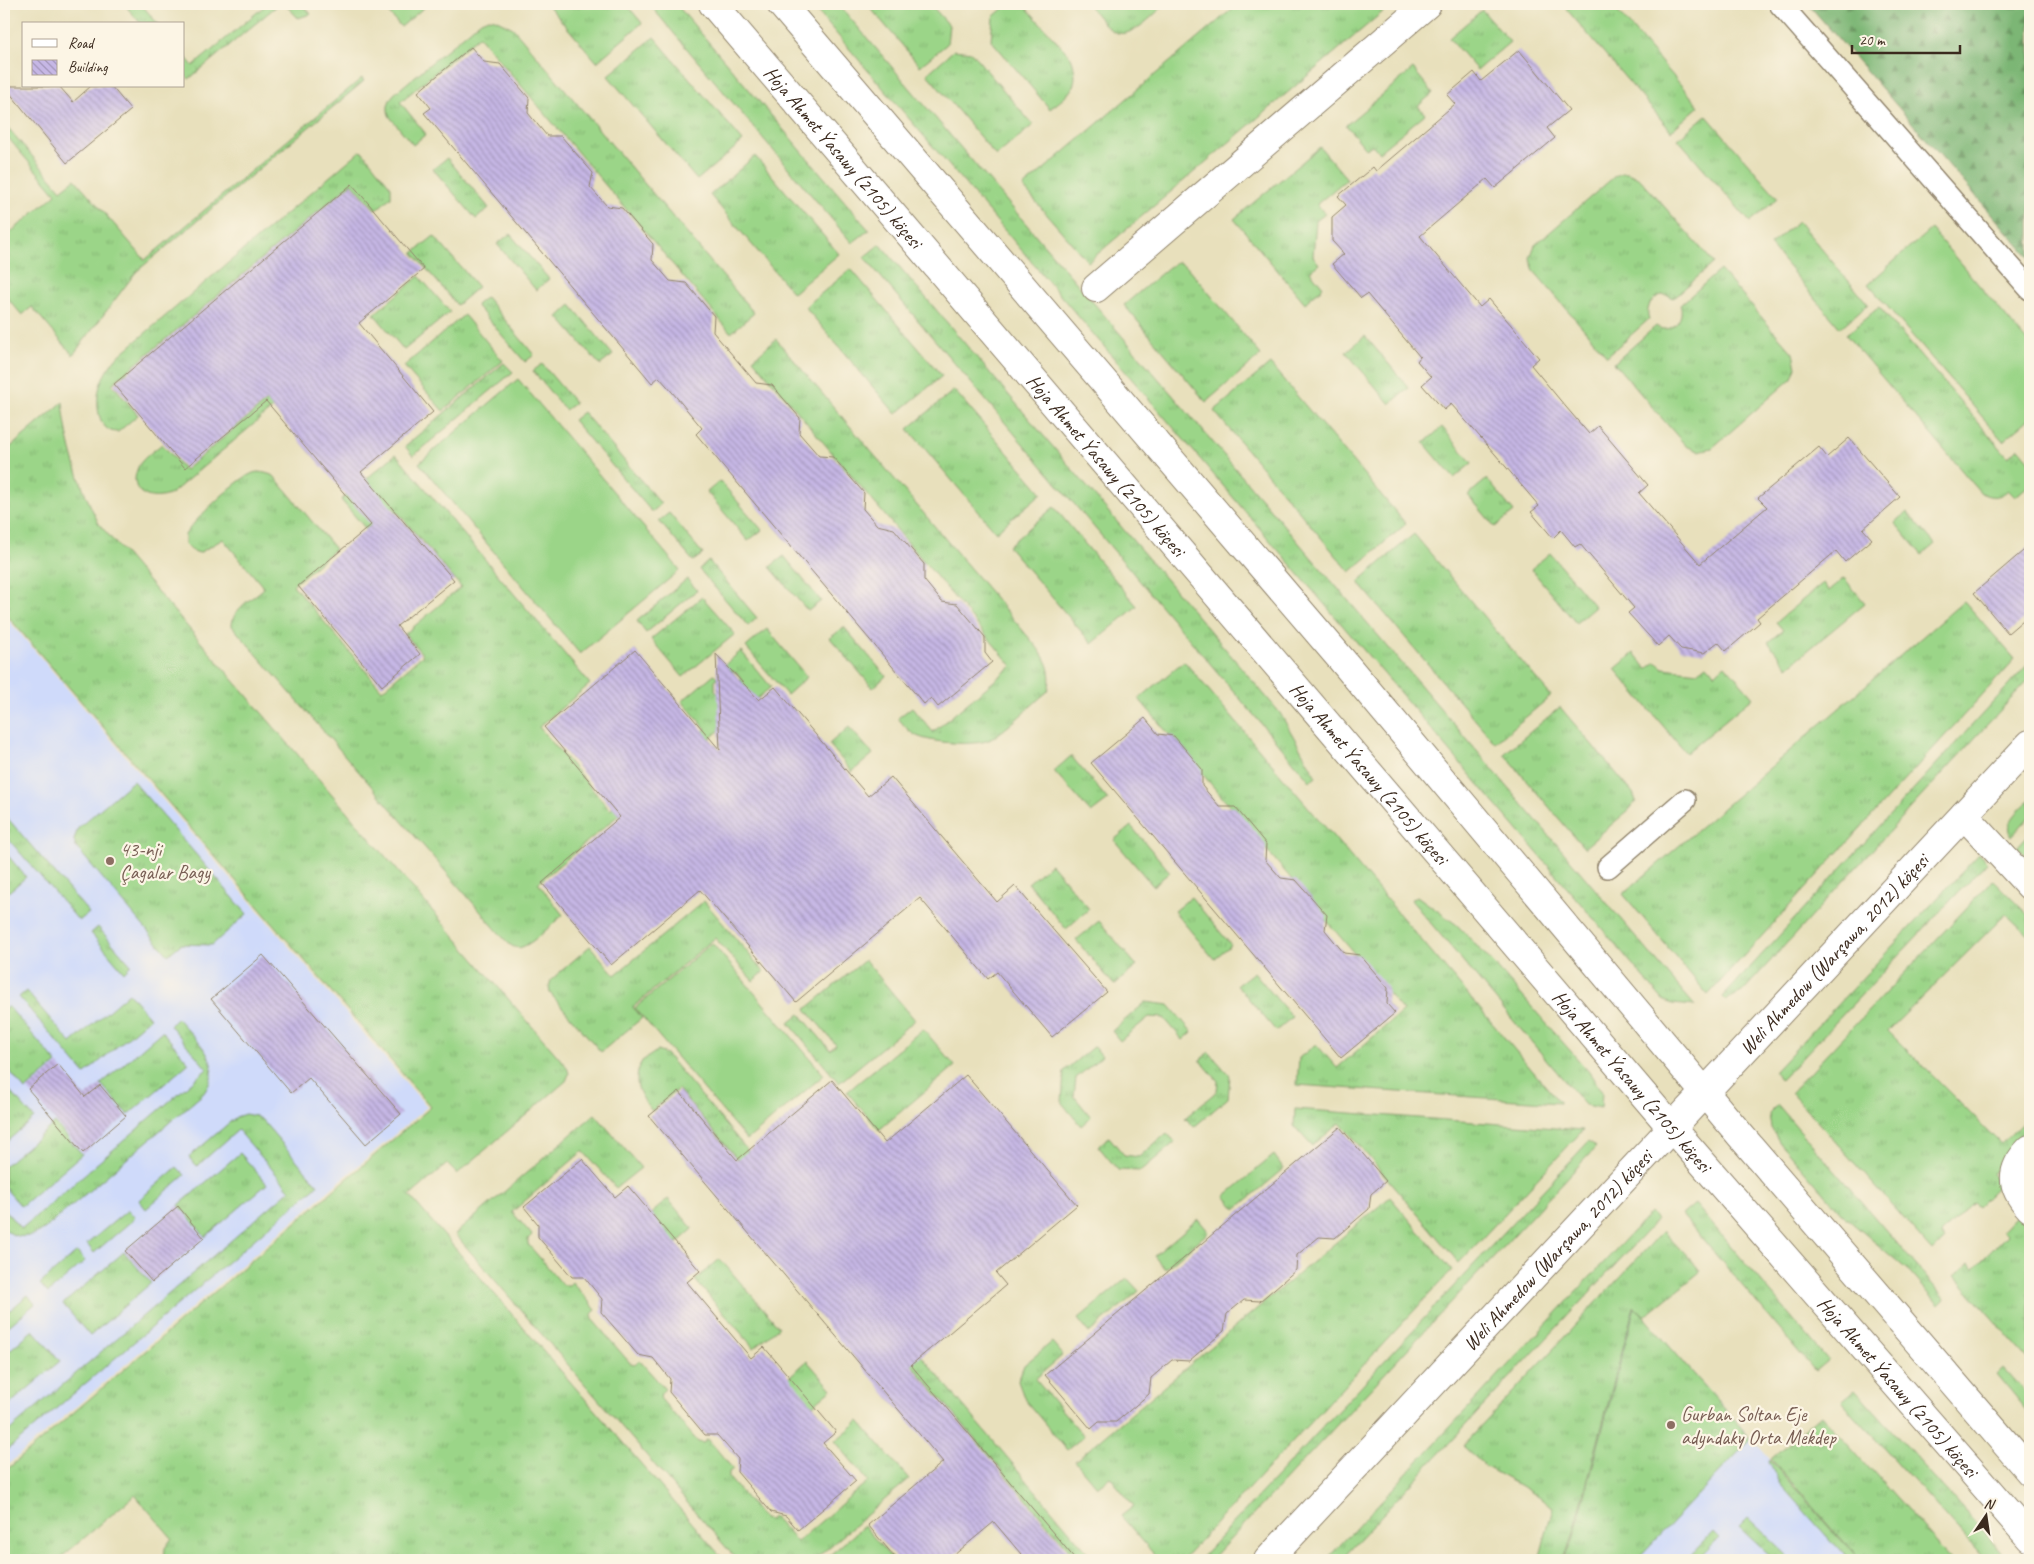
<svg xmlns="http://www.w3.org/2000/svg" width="2034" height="1564" font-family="Caveat,sans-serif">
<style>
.built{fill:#cfdafa}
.grass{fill:url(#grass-tufts);stroke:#6b8053}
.forest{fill:url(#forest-firs);stroke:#5c7049}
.garden{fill:#9bd588;stroke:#6b8053}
.building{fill:url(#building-back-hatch)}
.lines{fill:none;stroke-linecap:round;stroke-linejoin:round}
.service-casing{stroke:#92856d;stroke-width:24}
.minor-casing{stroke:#92856d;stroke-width:30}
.tertiary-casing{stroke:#92856d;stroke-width:30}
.secondary-casing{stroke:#92856d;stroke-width:30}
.service{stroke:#fff;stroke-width:21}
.minor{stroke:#fff;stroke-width:28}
.tertiary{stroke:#fff;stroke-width:28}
.secondary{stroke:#fff;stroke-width:28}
.education-dot{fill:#8d6e63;stroke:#fcf5e5;stroke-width:2}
.labels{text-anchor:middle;stroke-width:4.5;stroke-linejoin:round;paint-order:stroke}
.street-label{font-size:20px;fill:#3b2a1e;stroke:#fcf5e5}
.education-label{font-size:20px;fill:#785e54;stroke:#fcf5e5;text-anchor:start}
</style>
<defs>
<pattern id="grass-tufts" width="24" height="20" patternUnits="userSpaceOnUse" patternTransform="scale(1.25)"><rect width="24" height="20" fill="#9bd588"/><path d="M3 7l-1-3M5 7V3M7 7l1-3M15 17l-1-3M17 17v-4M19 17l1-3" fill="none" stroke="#86b775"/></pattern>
<pattern id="forest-firs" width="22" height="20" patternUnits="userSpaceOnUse" patternTransform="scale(1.25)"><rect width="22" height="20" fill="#7cb674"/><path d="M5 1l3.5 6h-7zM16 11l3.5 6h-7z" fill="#67945f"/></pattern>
<pattern id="building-back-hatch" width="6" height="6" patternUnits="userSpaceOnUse" patternTransform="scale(1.25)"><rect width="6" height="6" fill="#c6b7e5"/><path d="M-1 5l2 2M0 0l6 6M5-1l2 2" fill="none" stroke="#a295b9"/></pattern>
</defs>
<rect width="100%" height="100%" fill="#fcf5e5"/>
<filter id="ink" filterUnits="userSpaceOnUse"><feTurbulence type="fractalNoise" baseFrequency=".02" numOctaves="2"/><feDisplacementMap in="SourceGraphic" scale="10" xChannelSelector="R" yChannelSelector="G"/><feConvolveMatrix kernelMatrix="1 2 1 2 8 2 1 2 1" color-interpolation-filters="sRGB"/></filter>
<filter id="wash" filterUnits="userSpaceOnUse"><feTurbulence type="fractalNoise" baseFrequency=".0096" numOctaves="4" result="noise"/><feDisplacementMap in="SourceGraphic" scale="20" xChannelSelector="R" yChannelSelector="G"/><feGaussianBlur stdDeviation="1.12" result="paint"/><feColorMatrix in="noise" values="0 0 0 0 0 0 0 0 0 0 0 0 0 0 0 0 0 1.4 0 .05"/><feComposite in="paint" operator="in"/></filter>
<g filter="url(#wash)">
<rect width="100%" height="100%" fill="#e8e0bc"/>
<path class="built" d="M4 615 427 1107 4 1468Z
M1634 1306 1859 1560H1564L1572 1544Z"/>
<path class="grass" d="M124 4H141L158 24H141Z
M267 4H279L189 79 184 74V55L193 66Z
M285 4H302L311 14 298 18Z
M381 4H428L401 27Z
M547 4H626L642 23 597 62Z
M649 4H676L869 230 852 243Z
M811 4H838L1695 1006 1672 1004 1663 1000Z
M867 4H930L949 25 947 44 920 66Z
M1008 4H1023L1071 57C1081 86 1071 93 1050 109L991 40 993 17Z
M1087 4H1166C1152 15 1130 43 1111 30 1102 23 1095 12 1087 4Z
M1238 4H1392L1088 262 1023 187Z
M1562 4H1611L1699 106 1671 131Z
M1482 10 1510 42 1477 70 1449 38Z
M488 18 495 19 513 28 754 313 731 333 479 36 400 102 426 134 413 145 390 117C386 109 388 101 394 94L481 21Z
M654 37 743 141 697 180 608 76Z
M954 50 971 52 1033 125 996 156 927 74Z
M1413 69 1433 93 1418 106 1425 114 1379 152 1372 145 1366 149 1346 125Z
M362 78 364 81 136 272 73 355 32 307 22 315 4 294V238L56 194 4 133V123L61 190 75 179 145 260Z
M1706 115 1778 198 1750 222 1678 139Z
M1320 147 1347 179 1317 204 1325 214 1316 221 1313 256 1319 264 1310 271 1323 287 1305 303 1234 219Z
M360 151 364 153 391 187V197L376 210 352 183 112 384 138 415 118 432C97 433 95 401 100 386 103 375 109 367 116 358Z
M755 156 839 254 793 293 710 195Z
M447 158 489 208 476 219 433 169Z
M1622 173H1628L1640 179 1714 263 1673 298C1660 288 1643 304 1649 319L1607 356 1534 271 1530 258 1535 245 1615 176Z
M1798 221 1868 304 1840 328 1770 245Z
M510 234 549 279 536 290 497 244Z
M434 236 478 287 457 305 413 253Z
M880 244 1280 713 1316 776 1310 781 864 257Z
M1178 262 1187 267 1261 355 1206 402 1124 305 1169 267Z
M851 269 942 376 896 414 805 307Z
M1720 270 1793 353 1796 367 1792 378 1712 448 1698 451 1686 446 1614 363 1656 326C1669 336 1686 320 1680 305Z
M419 276 450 312 404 350 374 314Z
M486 297 534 355 525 362 476 305Z
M571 305 613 355 600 365 558 317Z
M1879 307 2008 457 2019 448 2030 461V484L2015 497 2008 490C2000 498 1991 498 1981 493L1846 335Z
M464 315 503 361 443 411 404 366Z
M359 324 364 331 171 494C152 503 128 494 137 470 140 459 154 451 162 444L185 470Z
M1365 336 1409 388 1390 404 1346 352Z
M776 339 1036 646C1047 660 1053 673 1048 691 1029 707 1011 726 991 739 977 747 929 743 915 735 908 731 903 724 898 718L912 707 933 732 1012 666 753 359Z
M504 363 513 372 413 456 405 446Z
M542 364 575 403 565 410 533 371Z
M1270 364 1406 524 1350 572 1214 411Z
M954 390 1042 493 996 532 908 429Z
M63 402C67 446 79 484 99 524L567 1067 569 1074 566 1081 457 1174 447 1164 410 1196 724 1560H164L165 1548 172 1538 135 1495 58 1560H4V1472L431 1107 4 612V449L6 451Z
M583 412 661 504 652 512 573 420Z
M1442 427 1472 463 1454 478 1424 443Z
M396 454 590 684 539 727 610 810 706 729 682 701 714 674 717 677 715 681V690L721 697 743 688C742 673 734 670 721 668L741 651 771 687 538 883 563 915C553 923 534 943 522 947 516 949 511 946 507 942L232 626C232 608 253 599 264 588L223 539 199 553 191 550 185 544V535C193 521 236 480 251 474 258 470 266 473 274 476L335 549 293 585 382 690 423 655 405 634 461 587 393 507 366 529 341 500Z
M1487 479 1514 512 1495 527 1468 495Z
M720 481 762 530 748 541 707 492Z
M1054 507 1137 606 1092 644 1008 546Z
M1907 512 1935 544 1922 555 1895 523Z
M669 513 703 554 693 561 659 521Z
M1414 534 1551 696 1495 743 1358 582Z
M1550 553 1595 607 1576 623 1531 569Z
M784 556 821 601 808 611 770 567Z
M709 561 757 618 748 626 699 569Z
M1844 578 1865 603 1788 667 1768 642 1783 630 1776 622 1823 583 1829 591Z
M687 579 697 590 646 633 637 621Z
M702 597 735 634 683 677 651 639Z
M1964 601 2015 659 1708 995 1623 894Z
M844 627 886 676 873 688 830 638Z
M767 629 807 677 787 695 746 647Z
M1634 653 1647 669 1656 662 1663 668 1698 672 1707 665 1715 674 1725 665 1753 697 1686 753 1615 669Z
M1184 661 1560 1103 1297 1085 1299 1058 1316 1044 1337 1068 1403 1011 1139 699Z
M2030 662V678L1742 992 1726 1000 1723 997Z
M1560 707 1633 793 1636 801 1630 809 1584 848 1504 754Z
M849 727 873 754 852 772 829 744Z
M1071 756 1108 800 1091 813 1054 771Z
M133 781 247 914 212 945 181 944 168 955 76 847 74 840 78 828Z
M2030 799V816L2012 836C2003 821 2021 810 2030 799Z
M4 814 89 913 79 921 4 834Z
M1131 826 1170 872 1153 886 1114 840Z
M2030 833V860L2017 847Z
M4 851 26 877 4 896Z
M1979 854 1987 862 1781 1080 1774 1072Z
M1051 864 1089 909 1066 929 1028 883Z
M1993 880 2030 917V937L2006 914 1888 1031 2001 1144 2030 1115V1135L1992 1174 2001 1183 1978 1206 1973 1202 1941 1234 1945 1239 1933 1251 1791 1092Z
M1417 896 1457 925 1494 964 1589 1072 1602 1092 1601 1108 1585 1105 1411 900Z
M1191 897 1231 945 1214 959 1174 911Z
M704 901 764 972 753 981 715 938 633 1007 642 1018 601 1052 550 993 549 987 551 980 590 946 615 975Z
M1099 921 1137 966 1114 985 1076 940Z
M98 927 131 965 124 972 91 933Z
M865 960 915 1020 839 1083 789 1023 800 1014 830 1050 836 1045 806 1009Z
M1254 972 1292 1017 1276 1031 1237 985Z
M26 991 71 1043 129 993 150 1018 85 1074 19 997Z
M1146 1002 1169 1005 1192 1032 1183 1040 1164 1018 1149 1017 1120 1041 1112 1031Z
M8 1006 57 1063 25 1090 4 1064V1010Z
M177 1018C197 1042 227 1062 203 1094L43 1230C29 1238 15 1240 4 1228V1209L21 1229 207 1069 170 1025Z
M923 1029 955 1066 879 1130 847 1092Z
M162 1031 189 1063 128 1115 101 1084Z
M1094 1046 1102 1056 1076 1078 1074 1096 1091 1117 1081 1126 1062 1103 1064 1071Z
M657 1051 666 1054 1094 1560H1078L678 1089 652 1111C638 1093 632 1082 642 1061Z
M1209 1052 1230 1076 1228 1098 1194 1127 1185 1118 1217 1091 1218 1081 1200 1060Z
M4 1084 34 1118 4 1144V1103L6 1101 4 1098Z
M1778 1105 1945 1299 1939 1305 1910 1272 1844 1216 1780 1143 1771 1128 1769 1114Z
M1295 1109 1583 1130 1459 1263 1340 1123 1312 1146 1294 1126Z
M245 1114 255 1116 262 1120 318 1185 4 1453V1435L290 1190 238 1130 197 1166 189 1157 236 1117Z
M595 1114 641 1168 616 1188 583 1151 512 1212 532 1235 528 1239V1244L563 1285H569L572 1282 596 1310 592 1314V1319L630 1363 635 1364 639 1360 665 1389 661 1393 660 1398 698 1442 703 1443 708 1439 733 1469 729 1472V1478L764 1519 770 1520 773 1516 797 1542 868 1481 835 1441 859 1421 909 1479 814 1560H737L455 1234Z
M55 1123 82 1154 21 1206 4 1187V1166Z
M1167 1133 1175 1142 1141 1171 1118 1170 1098 1146 1109 1137 1124 1155 1139 1157Z
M1589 1141 1596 1147 1211 1560H1199Z
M240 1153 267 1184 205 1237 179 1205Z
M1274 1155 1284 1169 1236 1209 1225 1196Z
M177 1167 185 1175 146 1209 139 1200Z
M1390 1197 1452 1270 1182 1560H1159L1121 1516 1134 1506 1110 1477 1097 1487 1075 1461Z
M668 1199 693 1229 669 1250 644 1220Z
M1695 1204 1828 1360 1815 1371 1682 1215Z
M128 1210 135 1218 94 1253 87 1244Z
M1650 1213 1657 1220 1340 1560H1326Z
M2016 1215 2030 1229V1361L1955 1276 1969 1263 1974 1268 2007 1235 2002 1230Z
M1198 1219 1209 1232 1165 1269 1154 1256Z
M1663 1231 1701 1271 1645 1317 1634 1306 1571 1543 1563 1560H1539L1553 1507 1521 1486 1486 1467 1463 1446Z
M77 1252 85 1261 48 1293 40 1284Z
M124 1252 151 1283 90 1336 63 1304Z
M720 1259 779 1327 754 1348 695 1280Z
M1127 1278 1139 1291 1089 1333 1078 1319Z
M28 1295 35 1304 4 1330V1315Z
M1635 1307 1751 1439 1636 1560H1564L1572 1544Z
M33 1330 60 1361 4 1409V1355Z
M1052 1342 1063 1355 1035 1379 1084 1436 1067 1450 1025 1400 1018 1381 1024 1365Z
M807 1361 832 1389 807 1410 783 1382Z
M2003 1368 2030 1398V1414L1997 1374Z
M1855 1390 2009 1560H1985L1842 1401Z
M1821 1415 1952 1560H1860L1771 1459Z
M1770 1460 1859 1560H1848L1779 1483 1769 1462Z
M1748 1518 1792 1560H1774L1739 1527Z
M864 1526 893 1560H824Z
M1713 1532 1719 1538 1697 1560H1686Z"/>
<path class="forest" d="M1808 4H2030V258Z"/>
<path class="garden" d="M1931 229 2030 345V418L2003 441 1868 284Z
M518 379 680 570 580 654 419 463Z
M712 943 824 1075 747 1140 635 1008Z"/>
<g id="blocks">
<path class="building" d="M471 47 484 62 500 64 529 98 528 113 547 136H561L593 173 590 187 607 206 622 208 653 244 652 260 670 281 686 283 714 316 713 332 756 383 772 385 800 418 799 433 819 456 833 457 864 493 863 509 877 525 894 529 924 564V580L942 602 957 604 985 637V653L992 662 938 707 931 698 924 704 696 434 702 428 667 386 659 377 652 383 424 113 431 108 418 92Z
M1519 50 1569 110 1547 128 1555 138 1495 188 1487 179 1420 236 1480 307 1489 299 1539 358 1531 365 1560 400 1589 434 1598 426 1648 485 1639 493 1700 564 1767 507 1758 498 1819 447 1827 457 1849 438 1900 497 1863 529 1872 539 1845 562 1836 551 1757 618 1760 622 1726 651 1718 642 1704 653 1681 649 1669 636 1658 646 1628 613 1634 608 1580 544 1575 547 1561 530 1553 538 1531 512 1539 506 1495 454 1451 404 1444 410 1422 385 1431 377 1417 361 1420 357 1367 294 1361 298 1332 264 1344 254 1332 241V217L1346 205 1338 196 1373 167 1376 171 1455 104 1447 95 1474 72 1481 81Z
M4 86H59L73 102 91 86H111L131 110 67 163Z
M352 184 424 269 359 323 433 412 361 472 454 580 397 626 420 654 382 686 298 586 371 525 266 401 185 468 114 384Z
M2030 545V614L2008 633 1974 593Z
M635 650 720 750 716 654 759 700 775 687 868 796 891 777 997 902 1015 886 1107 992 1052 1037 997 972 988 979 920 898 796 1002 700 890 611 965 542 883 620 817 544 727Z
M1145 718 1158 734 1174 736 1202 769V786L1220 807H1235L1266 844 1265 860 1281 878 1296 880 1327 915 1325 930 1344 953 1360 955 1388 988 1387 1004 1395 1013 1341 1058 1091 763Z
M263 955 401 1114 366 1144 309 1078 291 1093 211 999Z
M58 1064 85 1097 100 1085 126 1116 83 1153 28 1089Z
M966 1075 1077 1205 996 1273 1006 1285 911 1365 1076 1560H1026L994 1522 948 1560H897L868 1525 943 1462 649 1116 679 1091 737 1160 832 1080 885 1143Z
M1340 1127 1386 1181 1371 1194 1369 1209 1335 1238 1319 1237 1297 1255 1296 1270 1260 1301 1244 1300 1227 1314 1224 1331 1189 1361 1172 1360 1151 1378 1149 1394 1116 1422H1099L1091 1429 1045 1375Z
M582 1159 615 1197 628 1186 700 1271 687 1282 751 1358 764 1347 836 1432 823 1443 856 1481 798 1530 786 1516 771 1512 737 1472 738 1459 717 1435H705L669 1392 670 1379 653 1358 638 1355 601 1312 602 1299 584 1277H572L538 1237V1224L524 1207Z
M178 1206 204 1238 152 1282 125 1251Z"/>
</g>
</g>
<g filter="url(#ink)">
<use href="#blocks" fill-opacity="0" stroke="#92856d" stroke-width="1"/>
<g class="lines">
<defs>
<path id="service" d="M1780 4 2030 289
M1608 867 1685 800"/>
<path id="minor" d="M1096 288 1427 4
M1964 815 2030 886
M2030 1149C2009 1170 2010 1187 2030 1208"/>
<g id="tertiary">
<path id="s1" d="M1268 1560 2030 744"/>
</g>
<g id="secondary">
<path id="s2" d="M713 4 1672 1128 2030 1538"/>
<path d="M781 4 1341 659 1741 1136 2030 1472"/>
</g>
</defs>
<use href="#service" class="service-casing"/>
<use href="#minor" class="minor-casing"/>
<use href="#tertiary" class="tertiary-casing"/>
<use href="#secondary" class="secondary-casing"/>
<use href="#service" class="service"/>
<use href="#minor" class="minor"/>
<use href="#tertiary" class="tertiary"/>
<use href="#secondary" class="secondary"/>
</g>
</g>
<g class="education-dot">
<circle cx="110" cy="861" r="5"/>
<circle cx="1671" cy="1425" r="5"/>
</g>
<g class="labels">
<g class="street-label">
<text dy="7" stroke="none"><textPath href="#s2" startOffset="201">Hoja Ahmet Ýasawy (2105) köçesi</textPath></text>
<text dy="7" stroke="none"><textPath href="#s2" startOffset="606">Hoja Ahmet Ýasawy (2105) köçesi</textPath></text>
<text dy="7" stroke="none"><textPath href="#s2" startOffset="1011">Hoja Ahmet Ýasawy (2105) köçesi</textPath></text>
<text dy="7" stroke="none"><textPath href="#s1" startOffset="829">Weli Ahmedow (Warşawa, 2012) köçesi</textPath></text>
<text dy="7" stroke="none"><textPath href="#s2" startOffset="1416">Hoja Ahmet Ýasawy (2105) köçesi</textPath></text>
<text dy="7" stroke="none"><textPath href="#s1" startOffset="424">Weli Ahmedow (Warşawa, 2012) köçesi</textPath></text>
<text dy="7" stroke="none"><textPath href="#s2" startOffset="1821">Hoja Ahmet Ýasawy (2105) köçesi</textPath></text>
</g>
<g class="education-label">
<text x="120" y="856">43-nji<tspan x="120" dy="23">Çagalar Bagy</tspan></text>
<text x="1681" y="1421">Gurban Soltan Eje<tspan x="1681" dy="23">adyndaky Orta Mekdep</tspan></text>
</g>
</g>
<rect width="2034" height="1564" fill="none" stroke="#fcf5e5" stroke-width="20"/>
<rect x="22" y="22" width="162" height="65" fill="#fcf5e5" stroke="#afa495"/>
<rect x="32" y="39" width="25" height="8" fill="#ffffff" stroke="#afa495"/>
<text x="68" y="48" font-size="15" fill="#3b2a1e">Road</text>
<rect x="32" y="60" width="25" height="15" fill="url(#building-back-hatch)" stroke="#afa495"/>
<text x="68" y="72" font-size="15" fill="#3b2a1e">Building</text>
<g transform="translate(1986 1516) rotate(13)" stroke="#fcf5e5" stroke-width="4" paint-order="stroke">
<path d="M0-4L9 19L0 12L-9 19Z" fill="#3b2a1e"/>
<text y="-8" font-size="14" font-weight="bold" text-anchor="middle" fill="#3b2a1e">N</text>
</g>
<path d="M1852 45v8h108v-8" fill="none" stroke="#3b2a1e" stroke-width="2.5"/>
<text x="1859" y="45" font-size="15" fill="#3b2a1e" stroke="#fcf5e5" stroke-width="4" paint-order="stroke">20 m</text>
</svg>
